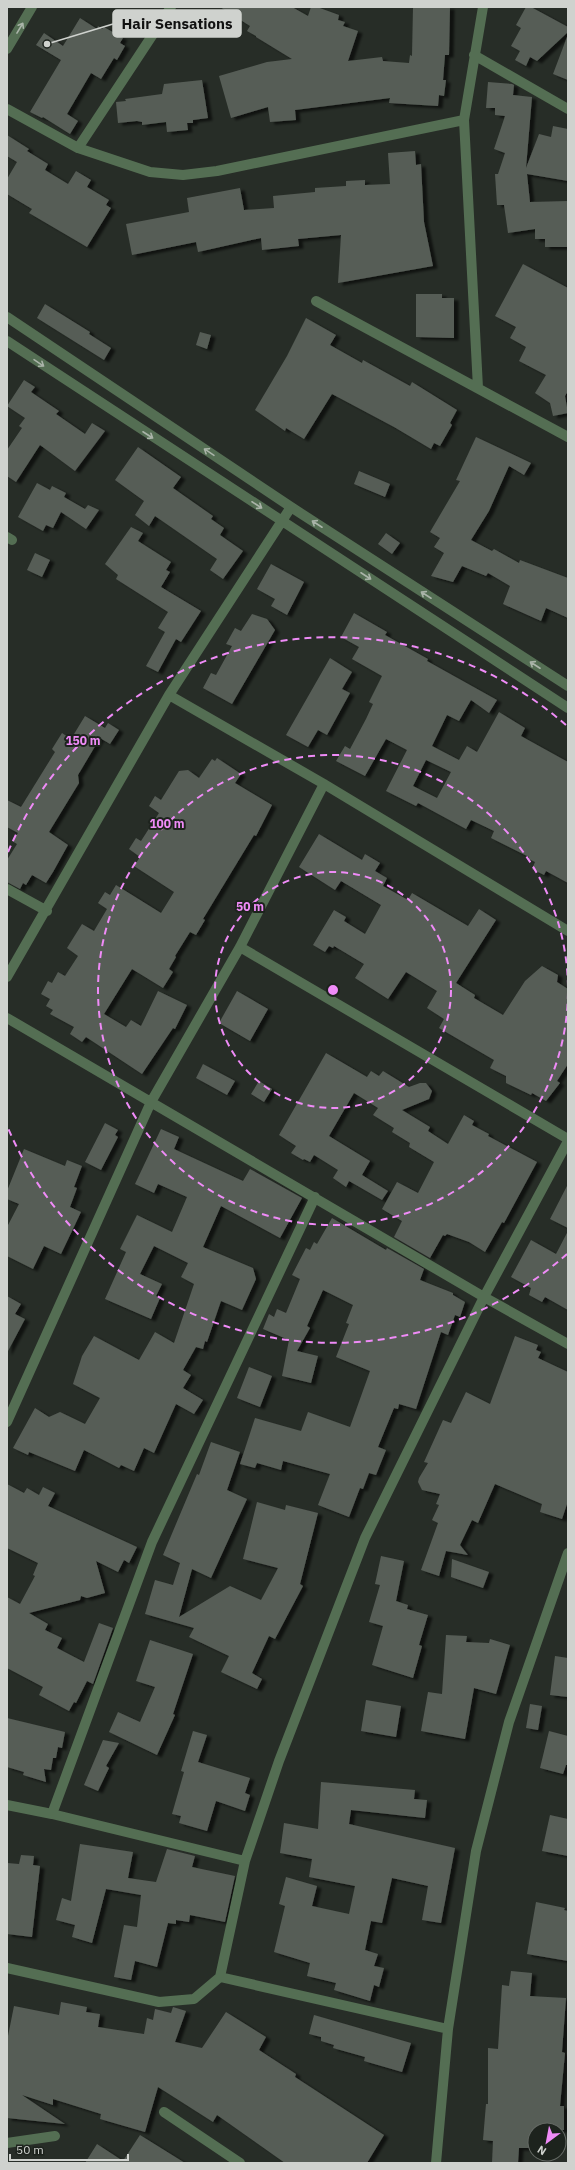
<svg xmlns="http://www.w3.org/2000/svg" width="575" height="2170" font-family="'IBM Plex Sans',sans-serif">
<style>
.building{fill:#565d56;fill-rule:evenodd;filter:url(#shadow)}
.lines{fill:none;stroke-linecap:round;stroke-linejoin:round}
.minor{stroke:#546e53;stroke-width:10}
.oneway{stroke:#aab4a9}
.ring{fill:none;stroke:#ef8bf7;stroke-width:2;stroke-dasharray:7 5}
.centre{fill:#ef8bf7;stroke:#1d231d;stroke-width:2}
.ring-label{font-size:12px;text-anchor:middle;font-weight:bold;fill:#ef8bf7;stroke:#1d231d;stroke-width:4;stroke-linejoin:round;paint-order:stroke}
.leader{fill:none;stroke:#cfd2ce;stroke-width:1.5}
.callout-dot{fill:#cfd2ce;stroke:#1d231d;stroke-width:1.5}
.callout{fill:#cfd2ce;stroke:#cfd2ce;stroke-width:1.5}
.callout-label{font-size:15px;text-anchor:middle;font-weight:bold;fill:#111}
</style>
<defs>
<filter id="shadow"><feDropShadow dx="4.5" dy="2.5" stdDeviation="1" flood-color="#0009"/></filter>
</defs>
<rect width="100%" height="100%" fill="#272d27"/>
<path class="building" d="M220 7H292L308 16 311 7H317L339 15 338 20 345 22 343 26 358 31 348 61 382 57 383 61 409 63 410 55 412 56 413 7H450L449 55H445L443 80H446L444 96 439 95 438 106 389 103 390 98 295 110 296 120 270 122 268 107 231 118 219 76 267 62 292 59 256 37V36L247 31 250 26Z
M526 7H531L568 27V32L537 61 530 57 526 66 515 60 520 51 511 46 521 28 516 25Z
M80 18 97 29 98 26 102 29 104 27 123 38 120 43 125 46 117 60 114 58 101 79 91 73 67 114 78 121 70 134 43 117 42 118 30 112 61 60 36 45 44 33 63 46Z
M567 37H568V80L553 74Z
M202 80 208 118 193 120V123H187L188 130 167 132 166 122 142 125V122L137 121 118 123 116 102 126 101 125 99 162 94 164 84Z
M488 82 512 84 514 85 513 95 532 97 526 168 539 134 551 137 553 126 568 129V181L527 174 530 202 568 201V247H545V239H535V229L508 233 504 205H497L495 174H498L505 153 494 149 505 116 495 115V108H486Z
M7 135 29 149 27 151 48 164 45 170 68 184 76 171 91 180 87 187 109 200 106 205 111 208 87 247 29 213 32 209 7 194V179L17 162 7 156Z
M415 151 416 165 421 164 424 222 433 266 338 283 341 235 298 239 299 246 262 250 261 238 198 252 196 242 132 255 126 224 189 212 187 198 240 188 244 210 274 208 273 196 315 192V188L346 186V181L365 180V185L390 184 388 153Z
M523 264 568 288V391L565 396 568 413 553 416 550 403 535 393 546 375 519 361 526 347 510 338 516 327 495 316Z
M416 294H442V298H454V338L416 337Z
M45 304 90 332 89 334 111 348 104 360 37 318Z
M306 318 336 335 330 345 362 363 363 360 410 386 412 382 457 410 450 423 452 425 440 446 434 443 431 449 394 427 332 394 304 439 286 428 285 431 255 410 287 356Z
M200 332 211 335 207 349 196 345Z
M24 380 35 387 31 392 59 411 56 414 85 434 92 423 105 431 75 471 40 445 16 482 7 476V450L22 428 19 426 25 418 7 406Z
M476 437 531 463 524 475 509 466 489 511 471 540 492 551 494 549 519 563 520 560 568 578V618L546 608 541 621 503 604 510 586 488 573 486 576 462 566 453 582 431 576 444 553 434 547 440 538 430 532 460 481 456 480Z
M138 447 181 477 173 488 213 516 211 519 224 528 220 535 243 551 223 579 210 570 217 559 155 516 149 526 135 515 144 501 115 480Z
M359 471 390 484 385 497 354 484Z
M37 483 50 490 52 486 66 493 64 497 85 509 88 505 99 510 86 529 61 512 53 528 46 525 43 531 18 517Z
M131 527 143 533 138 541 171 562 166 570 170 572 161 587 201 611 181 642 176 639 158 672 146 666 165 632 158 628 168 612 116 579 118 575 105 564Z
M386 533 400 543 392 554 378 544Z
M35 553 50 560 42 577 27 570Z
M271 564 304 582 287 615 271 606 275 599 257 589Z
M354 613 387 632 385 635 428 659 427 661 497 700 489 713 471 700 459 721 447 715 432 746 459 760 467 746 477 752 499 712 525 728 521 736 568 762V883L546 871 544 875 532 869 535 862 529 859V857L491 838 494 831 471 820 466 829 418 803 416 806 386 791 407 750 386 739 365 776 336 761 345 746 350 749 366 719 373 704 369 702 382 676 352 659 359 647 341 637ZM426 760 451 772 437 798 413 786Z
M252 614 267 619 275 630 232 704 203 688 211 673 216 675 232 646 226 644 235 628 241 631Z
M330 658 352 672 342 689 350 693 327 735 318 730 308 747 286 735Z
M85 716 105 728 108 723 119 730 110 744 100 738 78 775 79 783 49 832 68 845 53 872 46 883 32 875 26 885 23 883 20 889 7 882V860L17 844 12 841 18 833 7 827V800L21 807 55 752 52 749 62 733 71 739Z
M217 758 241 774 235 783 272 805 256 836 254 835 203 919 205 920 196 935 190 932 175 956 176 957 169 969 173 972 163 988 132 969 104 1014 126 1027 131 1020 141 1026 158 991 187 1005 175 1029 173 1028 142 1074 86 1037 82 1042 70 1034 74 1027 50 1014 53 1010 46 1006 50 999 41 994 48 981 52 983 58 972 65 976 78 956 67 948 82 924 94 931 107 909 98 903 105 892 110 895 116 885 161 913 174 892 134 866 140 857 129 849 136 838 141 841 159 813 149 806 155 796 161 800 179 771 188 770 199 778 212 759 215 761Z
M319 834 362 860 365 854 380 863 375 871 387 878 383 886 408 900 412 893 468 926 479 909 496 920 456 983 475 995 474 998 503 1015 525 981 542 966 558 975 557 982 568 989V1064L557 1081 560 1083 546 1101 532 1093 531 1095 506 1083V1076L490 1068 494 1060 439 1028 444 1019 427 1008 437 991 406 972 388 999 355 978 364 964 334 946 333 948 329 946 325 952 313 945 334 910 346 917 344 921 365 934 381 905 341 881 335 890 299 867Z
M237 991 268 1009 250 1041 219 1023Z
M326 1053 367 1077 371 1071 379 1076 383 1071 409 1087 420 1083H426L432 1091 429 1099 402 1110 430 1127 428 1131 448 1144 464 1115 474 1121 472 1125 489 1134 488 1136 537 1162 504 1223 502 1222 485 1252 469 1242 447 1234 445 1236 443 1235 430 1258 394 1237 402 1221 382 1209 397 1182 418 1193 434 1162 409 1147 410 1143 392 1132 394 1128 373 1115 378 1108 354 1093 329 1136 370 1161 362 1175 388 1191 382 1200 349 1181 346 1187 333 1178 338 1170 314 1155 310 1162 304 1159 303 1160 291 1153 296 1146 279 1135Z
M203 1064 235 1081 227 1095 196 1078Z
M259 1081 272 1089 264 1102 251 1094Z
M105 1123 118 1130 115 1135 118 1137 101 1170 85 1162Z
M161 1129 179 1137 174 1149 243 1181 250 1169 302 1198 280 1238 221 1206 203 1247 253 1268 256 1279 242 1310 221 1301 207 1342 205 1341 203 1349 196 1347 183 1370 191 1375 183 1388 203 1400 194 1414 176 1404 154 1453 144 1448 134 1471 121 1465 119 1468 84 1450 75 1471 29 1452 28 1455 13 1448 35 1408 49 1417 60 1412 85 1424 100 1398 73 1384 82 1356 94 1336 139 1360 155 1332 174 1343 194 1284 181 1277 188 1263 154 1246 140 1274 162 1284 156 1296 160 1298 151 1319 105 1299 126 1252 120 1249 137 1215 172 1232 187 1197 158 1184 154 1193 135 1184Z
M24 1149 65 1166 67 1160 82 1166 74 1187 77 1188 70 1207 81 1212 72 1231 61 1254 44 1246 33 1269 7 1256V1227L19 1204 7 1199V1191Z
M568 1184V1228L550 1219Z
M332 1218 386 1250 387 1248 424 1269 420 1280 453 1293V1295L465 1302 460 1317 455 1315 448 1335 441 1332 416 1409 399 1404 398 1409 394 1408 378 1447 386 1450 376 1475 369 1473 363 1489 360 1488 349 1517 318 1505 330 1474 283 1461 281 1470 257 1463 255 1468 240 1464 255 1418 301 1431 308 1412 350 1427 370 1371 336 1357 349 1324 346 1323 353 1305 323 1290 307 1326 310 1328 297 1351 318 1356 311 1383 282 1376 289 1340 263 1329 269 1314 274 1317 277 1309 286 1313 300 1279 292 1275 306 1248 310 1250 314 1242 317 1244Z
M568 1231V1310L545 1297 542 1302 529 1295 531 1288 511 1277 531 1240 556 1254Z
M7 1296 21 1304 15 1314 25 1319 7 1353Z
M515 1336 538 1345 536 1350 541 1352 538 1358 568 1372V1501L562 1519 540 1512 542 1504 495 1484 478 1523 472 1520 460 1545 468 1555 446 1551 439 1576 421 1570 438 1523 432 1520 439 1505 436 1504 440 1494 422 1490 418 1482 419 1478 428 1463 424 1462 443 1420 451 1423 466 1392 490 1404Z
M249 1367 272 1376 260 1407 237 1398Z
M211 1442 240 1452 227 1490 247 1499 211 1578 192 1569 179 1617 230 1586 261 1600 278 1568 243 1559 257 1502 285 1510 286 1505 318 1513 300 1584 303 1586 275 1639 269 1636 252 1673 262 1679 257 1689 221 1672 229 1656 189 1637 194 1628 145 1614 155 1580 173 1585 180 1563 163 1555 197 1474 199 1475Z
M7 1484 24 1493 27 1488 39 1495 43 1487 55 1493 48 1506 137 1547 129 1563 124 1560 118 1572 96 1561 105 1593 87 1598 81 1596 80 1600 29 1613 48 1624 45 1630 62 1638 57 1648 84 1662 99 1623 113 1628 93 1684 87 1681 76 1703 74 1702 69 1711 39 1695 43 1687 7 1668V1597L20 1604 35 1576 33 1575 38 1563 7 1548Z
M381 1556 404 1561 396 1601 408 1605 407 1609 428 1615 419 1645 422 1646 413 1678 372 1665 383 1626 369 1622 380 1585 375 1584Z
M452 1559 489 1572 483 1588 451 1577Z
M446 1635 467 1636 466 1642 489 1643 490 1639 510 1645 496 1694 474 1688 465 1739 421 1731 428 1692 442 1694Z
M150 1640 193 1654 173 1714 175 1715 157 1755 109 1732 118 1712 140 1722 155 1687 136 1681Z
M555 1656 568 1658V1697L550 1695Z
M366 1700 401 1706 396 1737 361 1731Z
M530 1704 542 1706 538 1730 526 1728Z
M7 1718 65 1732 62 1748 58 1747 56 1758H53L51 1770 44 1769 46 1782 23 1775 24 1772 7 1767Z
M193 1731 207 1735 198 1762 250 1778 245 1793 250 1795 245 1811 216 1801 207 1831 179 1823 181 1816 172 1814 184 1772 181 1771Z
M549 1731 568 1736V1765H566L563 1774 540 1768Z
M103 1740 119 1743 106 1766 109 1768 98 1791 84 1785Z
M321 1782 415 1790 414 1799 427 1800 425 1818 351 1810 349 1824 455 1848 441 1923 422 1920 428 1886 392 1878 382 1923 371 1921 365 1950 378 1954 374 1966 384 1968 379 1987 374 1985 370 2001 334 1990 336 1983 307 1976 310 1963 274 1952 285 1906 279 1904 286 1877 317 1886 312 1906 349 1914 355 1886 309 1877 312 1859 280 1853 284 1823 318 1829Z
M550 1815 568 1819V1856L542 1851Z
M80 1844 133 1852 128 1878 156 1882 167 1849 195 1856 192 1867 235 1876 225 1922 190 1915 189 1922 176 1920V1924L168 1923 157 1967 135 1961 131 1980 114 1977 124 1925 137 1927 141 1895 106 1889 92 1943 72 1937 75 1925 56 1920 62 1898 71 1901Z
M21 1855 34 1856 33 1865 40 1866 32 1937 7 1934V1863L19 1864Z
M536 1902 565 1908 564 1910 568 1911V1961L527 1954Z
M511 1971 532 1973 530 1996 566 1998 562 2052 565 2053 560 2106H564V2130H535V2148H519L518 2163H492L493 2141 483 2140 486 2104H488V2048L498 2049 502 1985 509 1986Z
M61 2002 87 2007 86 2012 100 2014 98 2027 144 2034 147 2018 153 2020 155 2009 171 2013 173 2007 186 2011 175 2042 202 2048 226 2012 266 2037 259 2050 296 2074 295 2077 384 2135 367 2163H285L217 2115 213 2122 158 2087 145 2132 100 2119 101 2114 53 2099V2105L22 2095 65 2124 7 2118V2041L14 2006 59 2015Z
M314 2015 411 2043 402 2072 364 2061 365 2057 333 2048 334 2045 321 2041V2037L309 2034Z
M140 2135 185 2163H85L97 2144 123 2161Z"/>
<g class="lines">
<path class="minor" d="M7 49 32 7
M474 55 568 109
M7 109 78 148 150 172 183 175 217 171 464 120
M78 148 171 7
M316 301 568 437
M7 317 291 507 568 686
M7 341 568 708
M478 388 464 120 483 7
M7 537 12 540
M169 695 324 784 568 931
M7 889 47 911
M240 947 568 1139
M7 977 169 695 291 507
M7 1018 484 1297 568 1344
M7 1422 151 1102 240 947 324 784
M7 1805 52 1814 245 1861
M52 1814 152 1542 315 1197
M7 1968 159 2002 194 1999 220 1977 245 1861 279 1761 365 1538 484 1297 568 1141
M220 1977 448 2029
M164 2112 240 2163
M7 2143 55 2136
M436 2163 448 2029 476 1851 509 1722 568 1553"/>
</g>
<defs><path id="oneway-shaft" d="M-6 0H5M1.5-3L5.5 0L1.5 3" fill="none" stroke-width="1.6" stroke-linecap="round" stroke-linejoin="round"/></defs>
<g class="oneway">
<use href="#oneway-shaft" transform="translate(20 28) rotate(-59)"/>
<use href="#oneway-shaft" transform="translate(39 363) rotate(34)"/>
<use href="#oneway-shaft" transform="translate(148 435) rotate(33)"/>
<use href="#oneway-shaft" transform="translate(209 452) rotate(-146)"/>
<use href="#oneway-shaft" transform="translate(257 505) rotate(33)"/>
<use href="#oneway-shaft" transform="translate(317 524) rotate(-147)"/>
<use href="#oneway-shaft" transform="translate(366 576) rotate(33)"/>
<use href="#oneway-shaft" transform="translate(426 595) rotate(-147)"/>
<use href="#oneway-shaft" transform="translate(535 665) rotate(-147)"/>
</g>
<g class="ring">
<circle cx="333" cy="990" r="118"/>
<path d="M568 992A235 235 0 1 1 568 988"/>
<path d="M567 1254A353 353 0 0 1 8 1128M8 852A353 353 0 0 1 567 726"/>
</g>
<circle cx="333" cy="990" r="6" class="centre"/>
<g class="ring-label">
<text x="83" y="745">150 m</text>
<text x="167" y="828">100 m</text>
<text x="250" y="911">50 m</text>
</g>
<path class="leader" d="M47 44L113 24"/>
<circle class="callout-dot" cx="47" cy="44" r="4"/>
<rect class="callout" x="113" y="10" width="128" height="27" rx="4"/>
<g class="callout-label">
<text x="177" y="29">Hair Sensations</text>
</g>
<rect width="575" height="2170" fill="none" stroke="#cfd2ce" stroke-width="16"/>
<g transform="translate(547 2142) rotate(212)"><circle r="19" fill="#1d231d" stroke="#646964"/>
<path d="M0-3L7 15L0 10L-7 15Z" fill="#ef8bf7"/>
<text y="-6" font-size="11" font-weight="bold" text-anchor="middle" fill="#cfd2ce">N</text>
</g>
<path d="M10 2154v6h118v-6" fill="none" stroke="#cfd2ce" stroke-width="2"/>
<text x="16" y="2154" font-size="12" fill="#cfd2ce" stroke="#1d231d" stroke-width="3" paint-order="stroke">50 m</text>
</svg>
